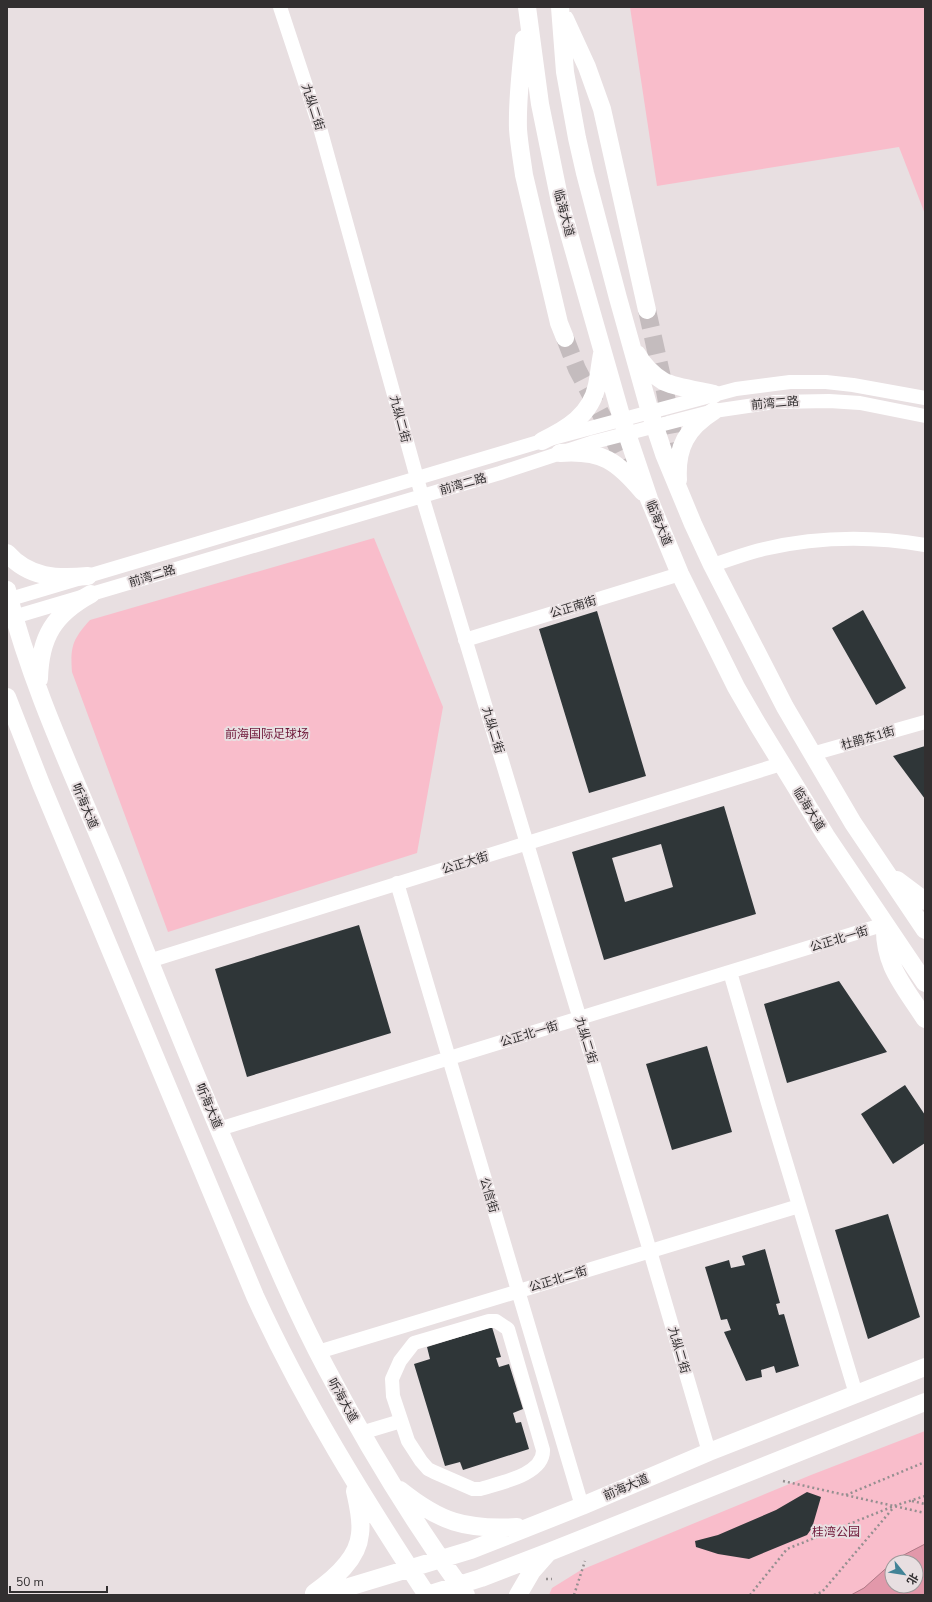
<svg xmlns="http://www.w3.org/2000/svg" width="932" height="1602" font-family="'Nunito Sans','Noto Sans SC',sans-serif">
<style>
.green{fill:#f9bdcb;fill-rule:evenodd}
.water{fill:#e298aa;stroke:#ad7885}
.building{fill:#2f3638;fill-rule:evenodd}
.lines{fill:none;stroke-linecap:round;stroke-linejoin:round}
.major-tunnel{stroke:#c4bcbe;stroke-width:18;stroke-dasharray:18 9;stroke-linecap:butt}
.path{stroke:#958f90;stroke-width:2.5;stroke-dasharray:2 3;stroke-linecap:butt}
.minor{stroke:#fff;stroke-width:14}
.major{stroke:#fff;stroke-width:18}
.labels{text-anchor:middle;stroke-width:4;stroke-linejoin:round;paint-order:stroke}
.street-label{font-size:12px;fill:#322f30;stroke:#e8dfe1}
.park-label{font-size:12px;fill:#6d1738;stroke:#e8dfe1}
</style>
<rect width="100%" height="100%" fill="#e8dfe1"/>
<path class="green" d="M630 7H925V214L899 147 657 186Z
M374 538 443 707 417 853 168 932 72 672C70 646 73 639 90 620Z
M925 1431V1595H549L552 1588 581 1570 811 1475ZM892 1562H916V1586H892Z"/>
<path class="water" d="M925 1544V1595H851L864 1588 892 1563V1586H916V1562H894L898 1558Z"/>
<path class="building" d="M863 610 906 688 876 705 832 628Z
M597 611 646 776 589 793 539 629Z
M925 746V799L893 756Z
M724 806 756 914 604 960 572 852ZM661 844 673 887 625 902 612 858Z
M359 925 391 1033 247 1077 215 969Z
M839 981 887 1052 787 1083 764 1004Z
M707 1046 732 1132 672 1150 646 1064Z
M905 1085 925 1115V1143L893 1164 861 1114Z
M888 1214 920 1317 868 1339 835 1230Z
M765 1249 780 1303 776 1304 779 1315 784 1314 799 1366 776 1373 774 1366 761 1370 762 1377 746 1381 724 1332 731 1330 727 1319 721 1320 705 1267 729 1260 731 1268 745 1265 742 1256Z
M492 1327 501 1357 496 1358 499 1367 509 1364 523 1409 513 1413 516 1423 521 1422 529 1449 463 1470 460 1462 445 1466 414 1364 430 1359 427 1347Z
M807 1492 821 1497 812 1528 807 1535 749 1559 718 1554 696 1547 695 1541 718 1535 776 1510Z"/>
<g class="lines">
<path class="major-tunnel" d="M647 310 665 391 679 466
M565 338 577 369 610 431 632 478"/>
<path class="path" d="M783 1481 925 1513
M846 1495 925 1462
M912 1501 925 1504
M546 1579H552
M574 1595 585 1561
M750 1595 787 1549 894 1506 925 1496
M814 1595 822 1592 894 1507"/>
<path class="minor" d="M280 7 320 128 422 496 650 1251 709 1452
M712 565C729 560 746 553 764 549 816 537 872 536 925 545
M7 600 542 441 736 389 790 382H826L853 385 925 398
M7 619 500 473 594 442 714 411 775 402 829 401 860 403 925 416
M465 640 680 574
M812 754 925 722
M397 883 582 1506
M149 961 781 764
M730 972 768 1103 856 1394
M219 1129 885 924
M489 1321H496L508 1329 543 1450C544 1475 499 1483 480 1489H473L434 1472 428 1469 421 1461 408 1441 393 1396 392 1379 400 1361 414 1343Z
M318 1352 799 1206
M361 1433 401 1421"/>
<path class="major" d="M527 7 540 104 560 202 622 419 649 499 680 574 736 687 758 725 826 836 925 983
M560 7 565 72 577 138 585 173 618 298 650 412 664 454 693 524 712 565 785 707 853 823 925 930
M565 19 587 67 602 109 647 310
M524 39C521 69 517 99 518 129 519 144 522 160 524 175L559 323 565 338
M637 354C642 364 653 375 663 381 673 387 702 391 714 394
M542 441C567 429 591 415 597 385 599 375 600 364 602 354
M560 453C602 450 617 461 643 492
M678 480C676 447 687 428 714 411
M7 553C29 578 57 579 88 576
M7 590C33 695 82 792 122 892 158 983 195 1074 234 1165 263 1233 291 1302 326 1368 367 1446 414 1523 466 1595
M39 679C40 637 54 614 91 594
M7 697 41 784 255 1296C303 1401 364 1499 427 1595
M897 880 925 901
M885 924C883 965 904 986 925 1019
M400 1490C440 1522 465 1530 517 1527
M314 1593C334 1579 358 1559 360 1534 362 1520 358 1505 355 1491
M322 1595 471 1550 582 1506 709 1452 925 1367
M427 1595 481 1578 549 1552 925 1402
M518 1595 532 1571 547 1554"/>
</g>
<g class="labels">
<g class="street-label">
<text transform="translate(313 107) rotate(72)" y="4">九纵二街</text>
<text transform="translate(564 213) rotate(75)" y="4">临海大道</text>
<text transform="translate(775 403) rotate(-5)" y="4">前湾二路</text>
<text transform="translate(400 419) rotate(75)" y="4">九纵二街</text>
<text transform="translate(463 484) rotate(-16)" y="4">前湾二路</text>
<text transform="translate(659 523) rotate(68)" y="4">临海大道</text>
<text transform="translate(152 576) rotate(-17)" y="4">前湾二路</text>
<text transform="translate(573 607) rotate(-17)" y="4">公正南街</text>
<text transform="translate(493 730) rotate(73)" y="4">九纵二街</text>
<text transform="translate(868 738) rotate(-16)" y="4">杜鹃东1街</text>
<text transform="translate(85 806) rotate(67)" y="4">听海大道</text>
<text transform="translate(809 809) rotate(58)" y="4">临海大道</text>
<text transform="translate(465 863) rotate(-17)" y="4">公正大街</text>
<text transform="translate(839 939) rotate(-17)" y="4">公正北一街</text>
<text transform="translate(529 1034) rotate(-17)" y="4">公正北一街</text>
<text transform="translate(586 1040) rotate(73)" y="4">九纵二街</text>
<text transform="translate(209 1106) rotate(67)" y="4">听海大道</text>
<text transform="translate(489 1195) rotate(73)" y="4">公信街</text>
<text transform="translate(558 1279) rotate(-17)" y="4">公正北二街</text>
<text transform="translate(679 1350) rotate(74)" y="4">九纵二街</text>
<text transform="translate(343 1400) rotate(61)" y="4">听海大道</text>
<text transform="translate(626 1487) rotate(-23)" y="4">前海大道</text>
</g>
<g class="park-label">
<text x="267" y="738">前海国际足球场</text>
<text x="836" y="1536">桂湾公园</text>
</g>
</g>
<rect width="932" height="1602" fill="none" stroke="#322f30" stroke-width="16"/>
<g transform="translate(904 1574) rotate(120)"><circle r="19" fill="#e8dfe1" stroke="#9f999a"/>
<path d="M0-3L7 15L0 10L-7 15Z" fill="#428396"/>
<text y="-6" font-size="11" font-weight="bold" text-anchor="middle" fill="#322f30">北</text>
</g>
<path d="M10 1586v6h97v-6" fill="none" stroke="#322f30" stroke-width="2"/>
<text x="16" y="1586" font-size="12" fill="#322f30" stroke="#e8dfe1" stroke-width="3" paint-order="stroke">50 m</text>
</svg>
